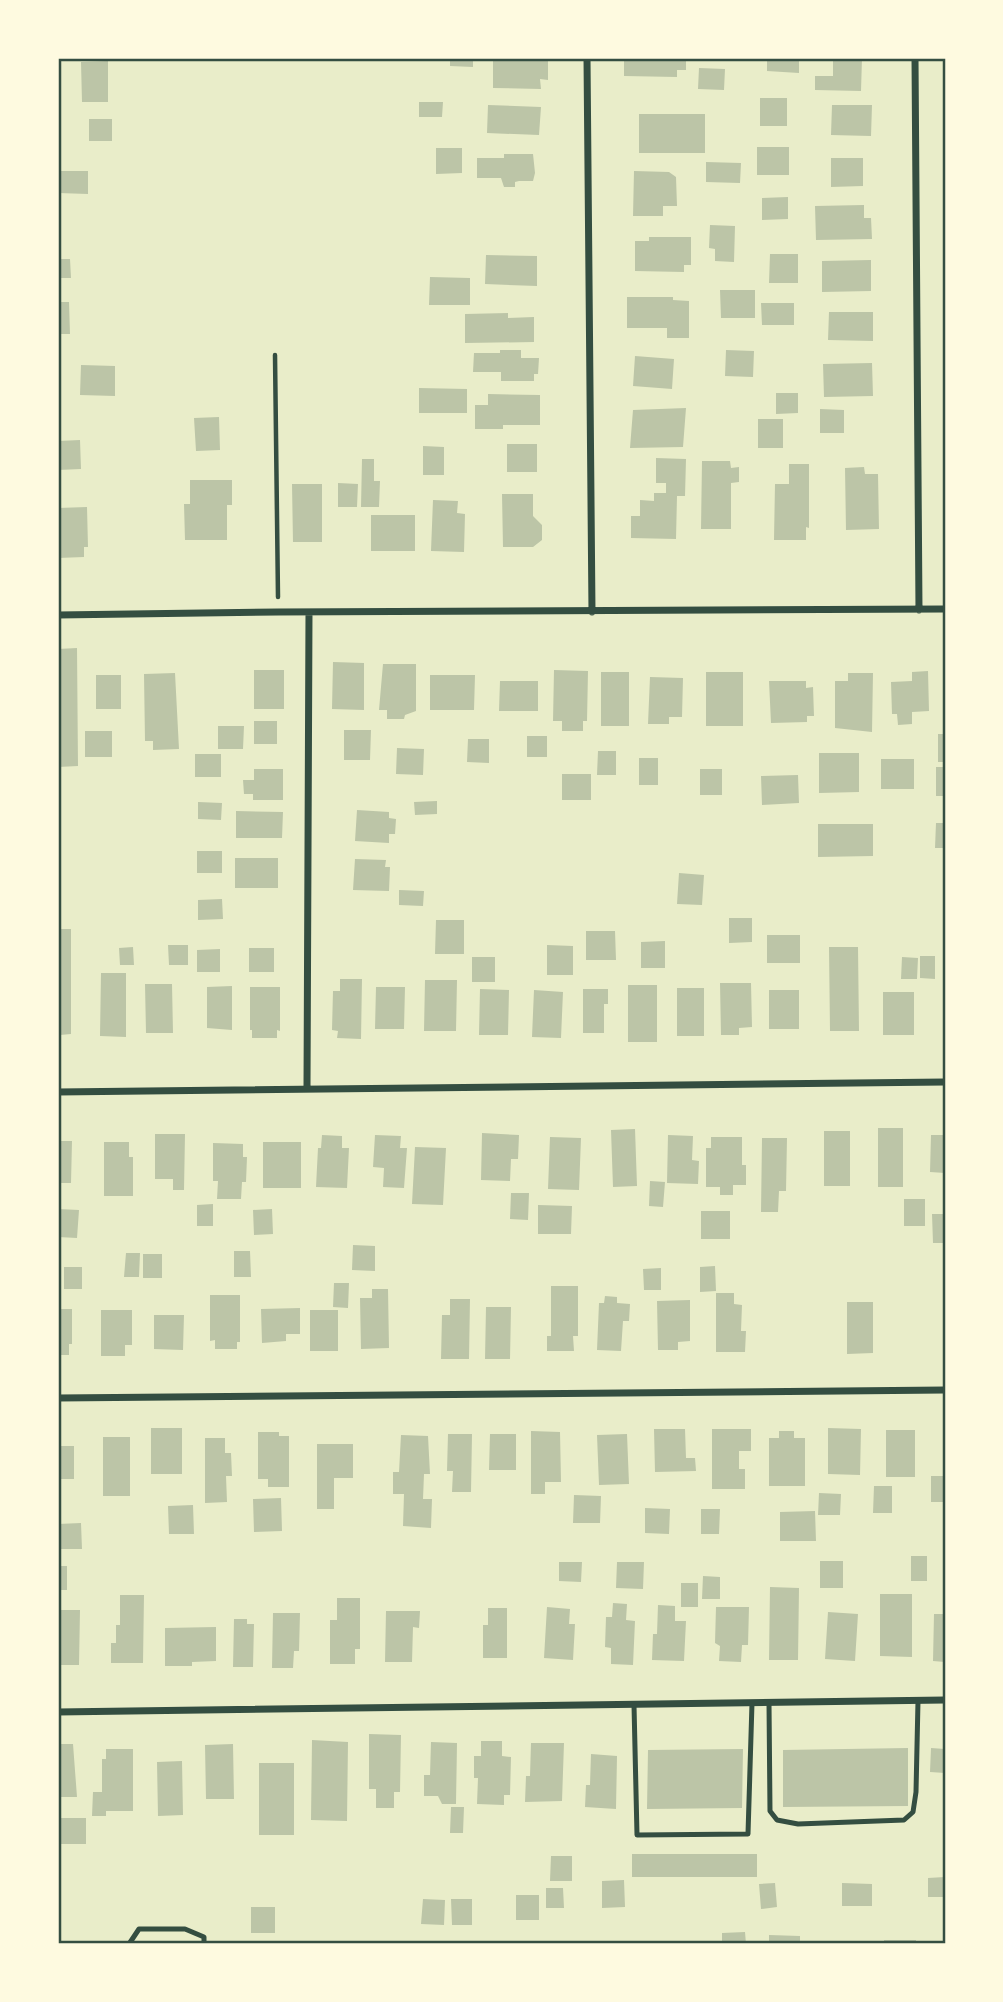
<svg xmlns="http://www.w3.org/2000/svg" width="1003" height="2002" font-family="'Work Sans',sans-serif">
<style>
.building{fill:#bcc5a7}
.lines{fill:none;stroke-linecap:round;stroke-linejoin:round}
.path{stroke:#344e41;stroke-width:4.5}
.service{stroke:#344e41;stroke-width:5}
.minor{stroke:#344e41;stroke-width:7}
.neatline{fill:none;stroke:#344e41;stroke-width:2.5}
</style>
<rect width="100%" height="100%" fill="#e9edc9"/>
<path class="building" d="M450 58H473V67L450 66Z
M493 58H548V80L540 79 541 89 493 88Z
M624 58 686 59V70H677V77L624 76Z
M767 58H799V73L767 71Z
M833 58H862L861 91 815 90V76H833Z
M108 61V102H82L81 62Z
M699 68 725 69 724 90 698 89Z
M760 98H787V126H760Z
M419 102H443L442 117H419Z
M488 105 541 107 539 135 487 133Z
M832 105H872L871 136 831 135Z
M639 114H705V153H639Z
M89 119H112V141H89Z
M757 147H789V175H757Z
M436 148H462V173L436 174Z
M504 154H533L535 173 533 181H519L515 182V187H504L501 178H477V158H504Z
M831 158H863V186L831 187Z
M706 162 741 163 740 183 706 182Z
M58 171H88V194L58 193Z
M634 171 669 172 676 177 677 206H663V216H633Z
M788 197V219L762 220V198Z
M864 205V218H871L872 239 816 240 815 206Z
M710 225 735 226 734 262 715 261V249L709 248Z
M649 237H691V265H684V272L635 271V241H649Z
M770 254H798V283H769Z
M486 255 537 256V286L485 284Z
M58 259H70L71 278H58Z
M871 260V291L822 292V261Z
M430 277 470 278V305H429Z
M720 290H755V318H721Z
M627 297H673V300L689 301V338H667V328H627Z
M58 302H69L70 334H58Z
M761 303H794V325H762Z
M829 312H873V341L828 340Z
M508 313V318L534 317V342L465 343V314Z
M500 350H521V358H539L538 374H534V381H501V372H473L474 353H500Z
M726 350 754 351 753 377 725 376Z
M635 356 674 359 672 389 633 386Z
M872 363 873 396 824 397 823 364Z
M81 365 115 366V396L80 395Z
M419 388 467 389V413H419Z
M776 393H798V413L776 414Z
M488 394 540 395V425H503V429H475V405H488Z
M686 408 683 447 630 448 633 410Z
M820 409 844 410V433H820Z
M219 417 220 450 196 451 194 418Z
M758 419H783V448H758Z
M80 440 81 469 58 470V441Z
M507 444H537V472H507Z
M423 446 444 447V475H423Z
M656 458 686 459 685 496H677L676 539 631 538V516H640V500L654 501V493H666V483H656Z
M362 459H374V481H380L379 507H361Z
M702 461H730L731 468 739 467V482L731 483V529H701Z
M789 464H809V528L806 527V540H774L775 484H789Z
M864 467 865 474H878L879 529 846 530 845 468Z
M190 480H232V505H227V540H185L184 504H190Z
M338 483 358 484 357 507H338Z
M292 484H322V542H293Z
M502 494H533V516L542 525V540L533 547H503Z
M433 500 458 501 457 513 465 514 464 552 431 551Z
M87 507 88 547H84V557L58 558V508Z
M371 515H415V551H371Z
M77 648 78 766 58 767V649Z
M333 662 364 663V710L332 709Z
M383 664H416V711L405 715 404 719H387V710H379Z
M254 670H284V709H254Z
M554 670 588 671 587 721H583V731H562V721H553Z
M928 671 929 711 912 712V724L898 725 897 714H892L891 682 912 681V672Z
M601 672H629V726H601Z
M706 672H743V726H706Z
M175 673 179 749 153 750V741H145L144 674Z
M848 673H873L872 732 835 728V681H848Z
M96 675H121V709H96Z
M430 675H475L474 710H430Z
M650 677 683 678 682 717H669V724H648Z
M500 681H538V711H499Z
M769 681H806V688L813 687 814 716H807V722L771 723Z
M254 721H277V744H254Z
M218 726H244L243 749H218Z
M344 730H371L370 760H344Z
M85 731H112V757H85Z
M938 734H945V762H938Z
M527 736H547V757H527Z
M468 739H489V763L467 762Z
M397 748 424 749 423 775 396 774Z
M598 751H616V775H597Z
M819 753H859V792L819 793Z
M195 754H221V777H195Z
M639 758H658V785H639Z
M881 759H914V789H881Z
M936 767H945V796H936Z
M254 769H283V800H253V794H244L243 780H254Z
M700 769H722V795H700Z
M562 774H591V800H562Z
M798 775 799 803 762 805 761 776Z
M437 801V814L415 815 414 802Z
M198 802 222 803 221 820 198 819Z
M357 810 389 812V818L396 819 395 834H389V843L355 841Z
M236 811 283 812 282 838H236Z
M936 823H945V848H935Z
M818 824H873V856L818 857Z
M197 851H222V873H197Z
M235 858H278V888H235Z
M355 859 386 860 385 867H390L389 891 353 890Z
M679 873 704 875 702 905 677 904Z
M399 890 424 891 423 906 399 905Z
M222 899 223 919 198 920V900Z
M729 918H752V942L729 943Z
M436 920H464V954H435Z
M58 929H71V1034L60 1035V1029H58Z
M586 931H615L616 960H586Z
M767 935H800V963H767Z
M665 941V968H641V942Z
M168 945H188V965H169Z
M547 945 573 946V975H547Z
M133 947 134 965H120L119 948Z
M829 947H858L859 1031H830Z
M249 948H274V972H249Z
M220 949V972H197V950Z
M920 956H935V979L920 978Z
M472 957H495V982H472Z
M902 957 918 958 917 979H901Z
M101 973H126V1037L100 1036Z
M340 979H362L361 1039 337 1038 338 1031 332 1030 333 991H340Z
M425 980H457L456 1031H424Z
M720 983H751L752 1027 739 1028V1035H721Z
M145 984H172L173 1033H146Z
M628 985H657V1042H628Z
M232 986V1030L207 1028V987Z
M250 987H280V1031L277 1030V1038H252V1030H250Z
M376 987H405L404 1029H375Z
M677 988H704V1036H677Z
M480 989 509 990 508 1035H479Z
M583 989H608V1004H604V1033H583Z
M534 990 563 992 561 1038 532 1037Z
M769 990H799V1029H769Z
M883 992H914V1035H883Z
M878 1128H903V1187H878Z
M635 1129 637 1186 613 1187 611 1130Z
M824 1131H850V1186H824Z
M482 1133 519 1135 518 1159H511L510 1181 481 1180Z
M155 1134H185L184 1190H173V1179H155Z
M322 1135 342 1136V1148H349L347 1188 316 1187 318 1148H321Z
M375 1135 401 1136 400 1148H407L404 1188 383 1187 384 1168 373 1167Z
M668 1135 693 1136 692 1160 699 1161 698 1184 667 1183Z
M931 1135H945V1173L930 1172Z
M550 1137 581 1138 579 1190 548 1189Z
M711 1137H742V1165H746V1185H733V1195H720V1187H706V1148H711Z
M762 1138H787L786 1191H779L778 1212H761Z
M58 1141H72L71 1183H58Z
M104 1142H129V1157H133V1196H104Z
M263 1142H301V1188H263Z
M213 1143 243 1144V1157H247L246 1182H242L241 1199H217L218 1181H213Z
M415 1147 446 1148 443 1205 412 1204Z
M650 1181 665 1182 663 1207 649 1206Z
M511 1193H529L528 1220 510 1219Z
M904 1199H925V1226H904Z
M213 1204V1226H197V1205Z
M538 1205 572 1206 571 1234H538Z
M58 1209 79 1210 77 1238 58 1237Z
M272 1209 273 1234 254 1235 253 1210Z
M701 1211H730V1239H701Z
M932 1214H945V1243H933Z
M353 1245 375 1246V1271L352 1270Z
M234 1251H250L251 1277H234Z
M126 1253H140L139 1277H124Z
M143 1254H162V1278H143Z
M715 1266 716 1291 700 1292V1267Z
M64 1267H82V1289H64Z
M661 1268V1290H644L643 1269Z
M334 1283H349L348 1308 333 1307Z
M551 1286H578V1336H573L574 1351H547V1336H551Z
M372 1289H388L389 1348 361 1349 360 1298H372Z
M716 1293H734V1304L742 1305 741 1331H746L745 1352H716Z
M210 1295H240V1342H237V1349H215V1340L210 1341Z
M605 1296 617 1297V1303L630 1304 629 1321H623L621 1351 597 1350 599 1303H604Z
M450 1299H470L469 1359H441L442 1315H450Z
M690 1300V1341L678 1342V1350H658L657 1301Z
M847 1302H873V1353L847 1354Z
M486 1307H511L510 1359H485Z
M300 1308V1334H286V1341L262 1343 261 1309Z
M58 1309H72V1344H69V1355H58Z
M101 1310H132V1345H125V1356H101Z
M310 1310H338V1351H310Z
M154 1315H184L183 1350 154 1349Z
M151 1428H182V1474H151Z
M828 1428 861 1429 860 1475 828 1474Z
M654 1429H685L686 1458H695L696 1471 655 1472Z
M712 1429H751V1451H739V1469H745V1489H712Z
M886 1430H915V1477H886Z
M531 1431 560 1432 561 1482H545V1494H531Z
M779 1431H794V1438H805V1486H769V1438H779Z
M258 1432H279V1436H289V1487H268V1479H258Z
M448 1434H472L471 1492H452L453 1471H447Z
M490 1434H516V1470H489Z
M627 1434 629 1484 599 1485 597 1435Z
M401 1435 428 1436 430 1474H424L423 1499H432L431 1528 403 1526 404 1494H393V1472H399Z
M103 1437H130V1496H103Z
M205 1438H225V1453H231L232 1476H226L227 1502 205 1503Z
M317 1444H353V1478H334V1509H317Z
M58 1446H74V1479H58Z
M931 1476H945V1502H931Z
M874 1486H892V1513H873Z
M819 1493 841 1494 840 1515H818Z
M574 1495 601 1496 600 1523H573Z
M281 1498 282 1531 254 1532 253 1499Z
M193 1505 194 1534H169L168 1506Z
M645 1508 670 1509 669 1534 645 1533Z
M701 1509H720L719 1534H701Z
M815 1511 816 1541H780V1512Z
M81 1523 82 1549H58V1524Z
M911 1556H927V1581H911Z
M820 1561H843V1588H820Z
M559 1562H582L581 1582 559 1581Z
M617 1562H644L643 1589 616 1588Z
M58 1566H67V1590H58Z
M703 1576 720 1577V1599H702Z
M681 1583H698V1607H681Z
M770 1587 799 1588 798 1660H769Z
M880 1594H912V1657L880 1656Z
M120 1595H144L143 1663H111V1643H116V1625H120Z
M337 1598H360V1649H355V1664H330V1620H337Z
M613 1603 627 1604 626 1620 635 1621 633 1665 611 1664V1648L605 1647 606 1617H612Z
M658 1605 675 1606V1621H686L684 1661 652 1660 653 1634H657Z
M547 1607 570 1609 569 1624H575L573 1660 544 1658Z
M716 1607H749L748 1645H742L741 1662 719 1661 720 1646 715 1643Z
M488 1608H507V1658H483V1625H488Z
M58 1610H80L79 1665H58Z
M386 1611H420L419 1628 413 1627 412 1662H385Z
M828 1612 858 1614 855 1661 825 1659Z
M273 1613H300L299 1651H294L293 1668H272Z
M934 1614H945V1662L933 1661Z
M234 1619H247V1624H254L253 1667H233Z
M216 1627V1661L192 1662V1666H165V1628Z
M369 1734 401 1735 400 1792H394V1808H376V1789H369Z
M312 1740 348 1742 347 1821 311 1820Z
M481 1741H502V1756L511 1757 510 1795H504V1805L477 1804 478 1778H474V1756H481Z
M431 1742 457 1743 456 1804H442L438 1796H424V1775H430Z
M531 1743H564L562 1801 525 1802 526 1776H530Z
M58 1744H73L77 1797H58Z
M233 1744 234 1799H206L205 1745Z
M908 1748V1806L783 1807V1750Z
M931 1748 945 1749V1773L930 1772Z
M106 1749H133V1811H106V1816H92L93 1792H102V1759H106Z
M743 1749 742 1808 647 1809 648 1750Z
M591 1754 617 1756 616 1809 585 1807 586 1785H590Z
M182 1761 183 1815 158 1816 157 1762Z
M259 1763H294V1835H259Z
M451 1807H464L463 1833H450Z
M60 1818H86V1844H60Z
M632 1854H757V1877H632Z
M551 1856H572V1881H550Z
M945 1877V1897H928V1878Z
M624 1880 625 1907 602 1908V1881Z
M775 1883 777 1907 761 1909 759 1884Z
M842 1883 872 1884V1906H842Z
M546 1888H563L564 1908H546Z
M516 1895H539V1920H516Z
M423 1899 445 1900 444 1925 421 1924Z
M451 1899H472V1925H452Z
M251 1907H275V1933H251Z
M745 1932 746 1944H722V1933Z
M769 1935 800 1936V1944H769Z
M884 1940H916V1944H884Z"/>
<g class="lines">
<path class="path" d="M275 355 278 597"/>
<path class="service" d="M769 1703 770 1811 777 1820 798 1824 904 1820 913 1812 916 1792 918 1701
M634 1705 637 1835 748 1834 752 1703
M129 1944 139 1929H185L204 1937V1944"/>
<path class="minor" d="M587 58 592 612
M915 58 919 610
M58 615 278 612 945 609
M307 1088 309 612
M58 1092 945 1082
M58 1398 945 1390
M58 1712 945 1700"/>
</g>
<rect width="1003" height="2002" fill="none" stroke="#fefae0" stroke-width="119"/>
<rect x="60" y="60" width="884" height="1882" class="neatline"/>
</svg>
